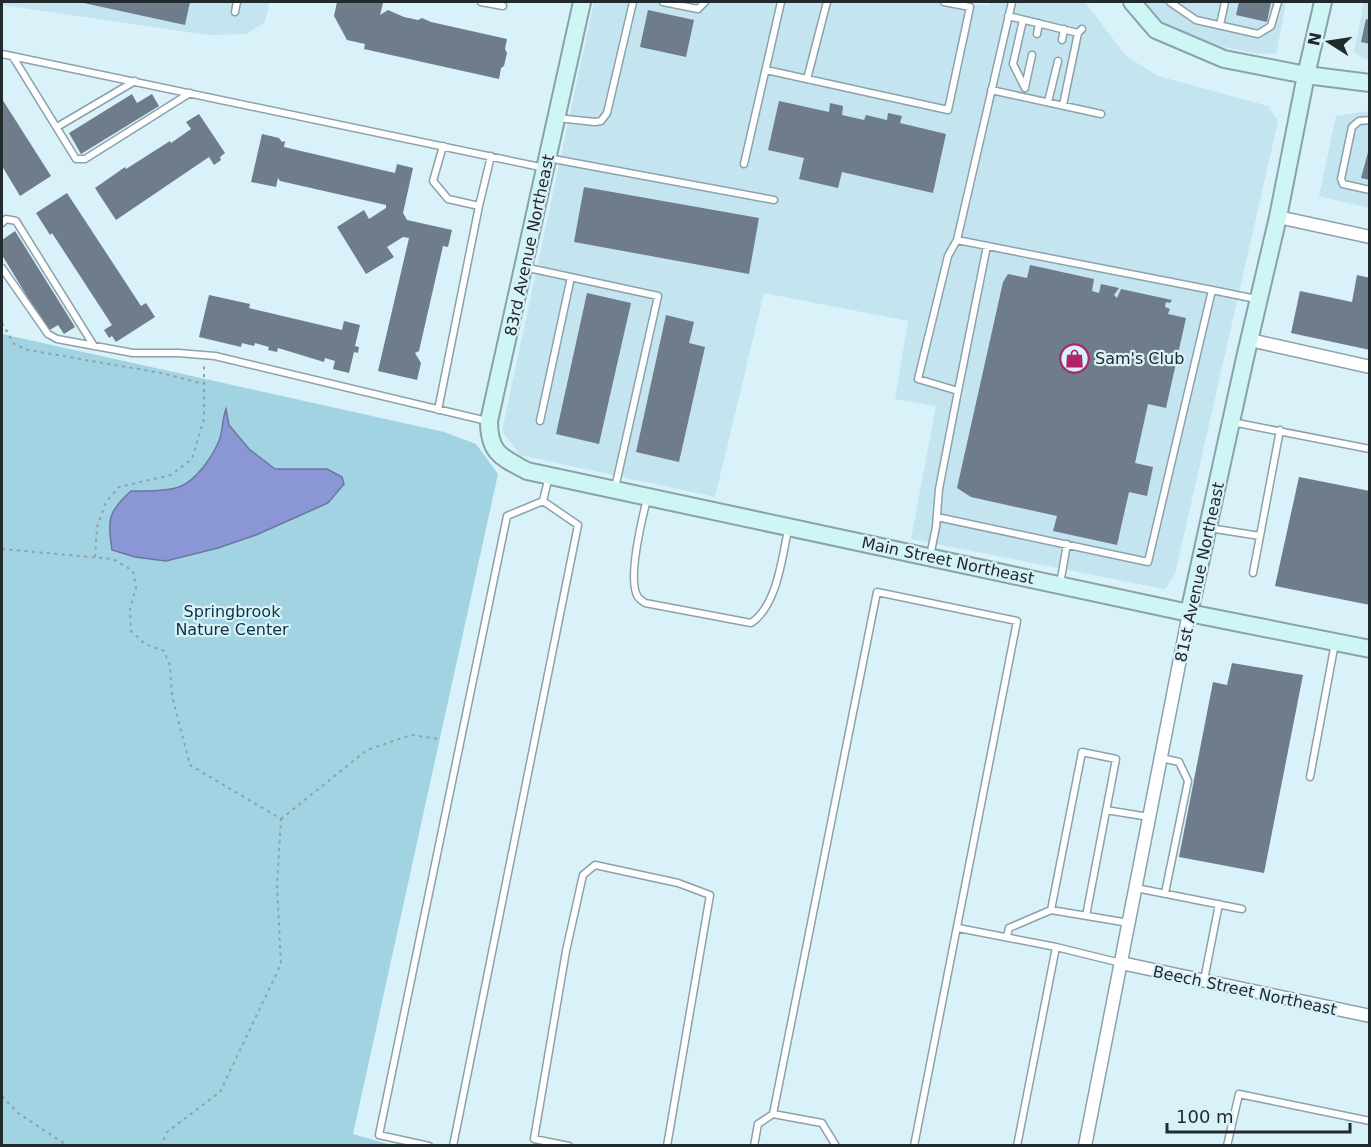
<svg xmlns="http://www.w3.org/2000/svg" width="1371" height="1147" font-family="'DejaVu Sans',sans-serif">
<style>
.built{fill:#c4e4ef}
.green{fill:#a1d3e3}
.water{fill:#8a97d4;stroke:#6a76a2;stroke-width:1.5}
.building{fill:#6e7c8b}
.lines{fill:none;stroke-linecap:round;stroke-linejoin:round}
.lane-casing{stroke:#8ca2aa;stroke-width:9}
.street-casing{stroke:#8ca2aa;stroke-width:15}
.secondary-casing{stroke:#8ca2aa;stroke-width:20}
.path{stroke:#8fa1a7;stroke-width:2;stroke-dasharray:3 4.5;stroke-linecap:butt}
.lane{stroke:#fff;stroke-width:6}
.street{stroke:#fff;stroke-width:12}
.secondary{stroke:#cdf6f5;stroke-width:16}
.labels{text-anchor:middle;stroke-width:4.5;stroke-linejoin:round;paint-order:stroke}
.street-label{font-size:16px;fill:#212a2d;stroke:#d9f1f9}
.poi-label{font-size:16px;fill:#212a2d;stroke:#d9f1f9;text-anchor:start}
.park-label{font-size:16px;fill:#09343f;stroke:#d9f1f9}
</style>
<rect width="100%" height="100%" fill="#d9f1f9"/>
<path class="built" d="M2 2H268L269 4 265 22 246 34 208 35 2 5Z
M594 2H961L988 6 990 2H1085L1126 56 1158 76 1268 106 1278 121 1175 574 1165 589 911 539 936 406 895 399 908 321 764 293 715 497 520 455 502 431Z
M1144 2H1286L1276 54 1253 53 1201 42 1174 30 1151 13Z
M1364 2H1369V59H1365L1354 52Z
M1369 111V208L1319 196 1336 116Z"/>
<path class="green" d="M2 334 444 432 476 444 498 474 353 1134 391 1145H2Z"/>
<path class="water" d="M226 409 229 425 249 449 275 469H327L342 477 344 484 328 503 256 535 218 548 166 561 135 557 112 550C107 519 108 512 131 491 146 491 164 492 179 487 196 481 212 457 219 441 223 431 222 419 226 409Z"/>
<path class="building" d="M79 2H190L185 25Z
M337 2H385L383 3 380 15 388 10 404 17 418 20 422 18 431 22 507 39 505 49 507 53 504 66 501 68 499 79 364 49 365 44 347 40 334 16Z
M1239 2H1271L1267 22 1236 15Z
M648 10 694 20 686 57 640 47Z
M1366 19 1370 20V44L1361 42Z
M132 94 137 103 152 94 159 106 81 154 69 133Z
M2 99 51 176 20 196 2 166Z
M779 101 829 112 830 103 843 106 842 115 864 120 866 115 887 120 888 113 902 116 900 123 946 134 933 193 842 172 838 188 799 179 804 158 768 150Z
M199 114 225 153 220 157 221 160 214 165 209 157 116 220 95 188 125 167 126 169 170 141 171 143 191 129 186 122Z
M262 134 279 138 282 142 285 141 284 147 395 173 397 164 413 168 403 213 407 220 452 230 448 247 443 246 419 351 415 353 421 363 417 380 378 371 409 238 403 237 387 247 394 257 366 274 337 227 364 210 369 219 386 208V205L280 181 278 178 276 187 251 182Z
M1370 145V180L1361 178Z
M584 187 759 218 749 274 574 242Z
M67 193 141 306 146 303 155 317 116 342 112 336 109 338 104 330 112 325 52 233 50 235 36 213Z
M15 231 75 327 64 334 58 325 48 331 2 255V240Z
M1030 265 1094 279 1092 291 1099 293 1101 284 1119 288 1114 295 1117 298 1121 289 1172 300 1170 303 1166 302 1165 307 1170 309 1168 314 1186 318 1166 408 1148 404 1135 463 1153 467 1147 496 1129 492 1117 545 1053 531 1057 516 971 497 957 488 1003 282 1008 274 1027 278Z
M1357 275 1370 278V350L1291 333 1300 291 1352 302Z
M587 293 631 303 599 444 556 434Z
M209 295 250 304 249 308 342 330 344 321 360 325 355 346 359 347 358 353 354 352 349 373 333 369 335 361 325 358 324 362 278 348 277 352 268 350 269 347 255 343 254 346 242 343 241 347 199 337Z
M666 315 694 322 689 343 705 347 679 462 636 452Z
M1299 477 1370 491V605L1275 586Z
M1232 663 1303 675 1264 873 1179 857 1213 682 1227 685Z"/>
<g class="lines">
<defs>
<path id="lane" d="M481 2 503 6
M663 2 698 9 705 2
M1170 2 1196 20 1258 34 1271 26 1278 2
M235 12 237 2
M1008 16 1078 33 1082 29
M1023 20 1013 64 1025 88
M1220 25 1225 2
M1037 34 1039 23
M1062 40 1064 29
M2 54 545 168
M13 57 76 159H85L190 93
M766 70 948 110 970 7 944 2
M807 79 827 2
M1025 87 1032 55
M991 90 1101 114
M1048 102 1058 61
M1063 105 1078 33
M557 118 595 122 601 121 607 113 633 2
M1370 120 1359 121 1352 127 1341 179 1343 184 1370 190
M57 127 135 81
M548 158 774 200
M744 164 781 2
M479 206 491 156
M2 223 6 219 16 221 94 346
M957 240 1212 290
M524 267 658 296 615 488
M2 268 48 334 57 339 133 353H178L215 356 487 421
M958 391 987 246
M438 410 479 206 448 199 433 181 443 146
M540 421 571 277
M1232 422 1370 449
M647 499C642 519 627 581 638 597 640 600 643 601 645 603L751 623C777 606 782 558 788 530
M543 501 549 476
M937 517 1148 562 1212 290 1256 299
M1209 528 1260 536
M930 556 936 527 939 489 958 391 918 379 948 256 957 240 1012 2
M1253 573 1280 430
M1060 584 1067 544
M1161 758 1179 762 1188 781 1165 893
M1310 777 1335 643
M1106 810 1149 817
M1136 888 1242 909
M1051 910 1082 752 1116 759 1086 916
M958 928 1056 947
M1007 936 1009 928 1051 910 1129 923
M1204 980 1219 904
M773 1114 822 1123 836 1146
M429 1146 379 1135 507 516 543 501
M453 1146 578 525 543 501
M569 1146 534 1139 566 951 583 875 595 865 678 883 710 895 667 1146
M754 1146 758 1124 773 1114 877 592 1017 621 914 1146
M1017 1146 1056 947 1121 963
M1227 1146 1239 1094 1370 1121"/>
<path id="street" d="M1278 217 1370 237
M1250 340 1370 367
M1121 963 1370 1016
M1085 1146 1189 613"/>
<path id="secondary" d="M582 2 489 421C489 453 501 457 527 471L1189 613 1370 649
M1132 2 1156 30 1224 59 1306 75 1370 83
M1189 613 1245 358 1278 217 1306 75 1323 2"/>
</defs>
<use href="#lane" class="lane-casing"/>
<use href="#street" class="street-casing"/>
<use href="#secondary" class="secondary-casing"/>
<path class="path" d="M2 323 14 344 28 350 161 373 204 384
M2 549 113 559 133 571 136 587 130 609 131 631 145 644 164 651 170 666 172 696 190 765 281 819 277 886 281 964 220 1092 167 1132 161 1146
M95 557 97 527 106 502 119 487 171 475 192 459 204 419V364
M281 819 367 750 411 735 440 739
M2 1096 18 1113 68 1146"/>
<use href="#lane" class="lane"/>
<use href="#street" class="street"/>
<use href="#secondary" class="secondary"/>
</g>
<defs>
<symbol id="shop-ring" viewBox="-11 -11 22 22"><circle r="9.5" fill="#d9f1f9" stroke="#af2668" stroke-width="1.5"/><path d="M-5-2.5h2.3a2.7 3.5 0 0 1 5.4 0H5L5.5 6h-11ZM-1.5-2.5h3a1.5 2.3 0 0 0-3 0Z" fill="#af2668"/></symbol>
</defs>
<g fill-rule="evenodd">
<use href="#shop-ring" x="1058" y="342" width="33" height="33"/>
</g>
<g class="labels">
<g class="street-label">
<text transform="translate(529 245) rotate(-78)" y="6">83rd Avenue Northeast</text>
<text transform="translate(948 560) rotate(12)" y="6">Main Street Northeast</text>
<text transform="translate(1199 572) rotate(-78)" y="6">81st Avenue Northeast</text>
<text transform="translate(1245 990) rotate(12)" y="6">Beech Street Northeast</text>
</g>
<g class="poi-label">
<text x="1095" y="364">Sam's Club</text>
</g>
<g class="park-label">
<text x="232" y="617">Springbrook<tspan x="232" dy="18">Nature Center</tspan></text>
</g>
</g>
<rect width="1371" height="1147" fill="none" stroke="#212a2d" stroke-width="6"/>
<g transform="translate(1329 42) rotate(282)" stroke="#d9f1f9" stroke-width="4.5" paint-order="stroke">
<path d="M0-4.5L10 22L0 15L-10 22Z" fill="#212a2d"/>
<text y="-9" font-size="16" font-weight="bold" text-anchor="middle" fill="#212a2d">N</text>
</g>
<path d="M1167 1123v9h183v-9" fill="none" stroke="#212a2d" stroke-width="3"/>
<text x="1176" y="1123" font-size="18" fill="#212a2d" stroke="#d9f1f9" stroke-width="4.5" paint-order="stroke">100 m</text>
</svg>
